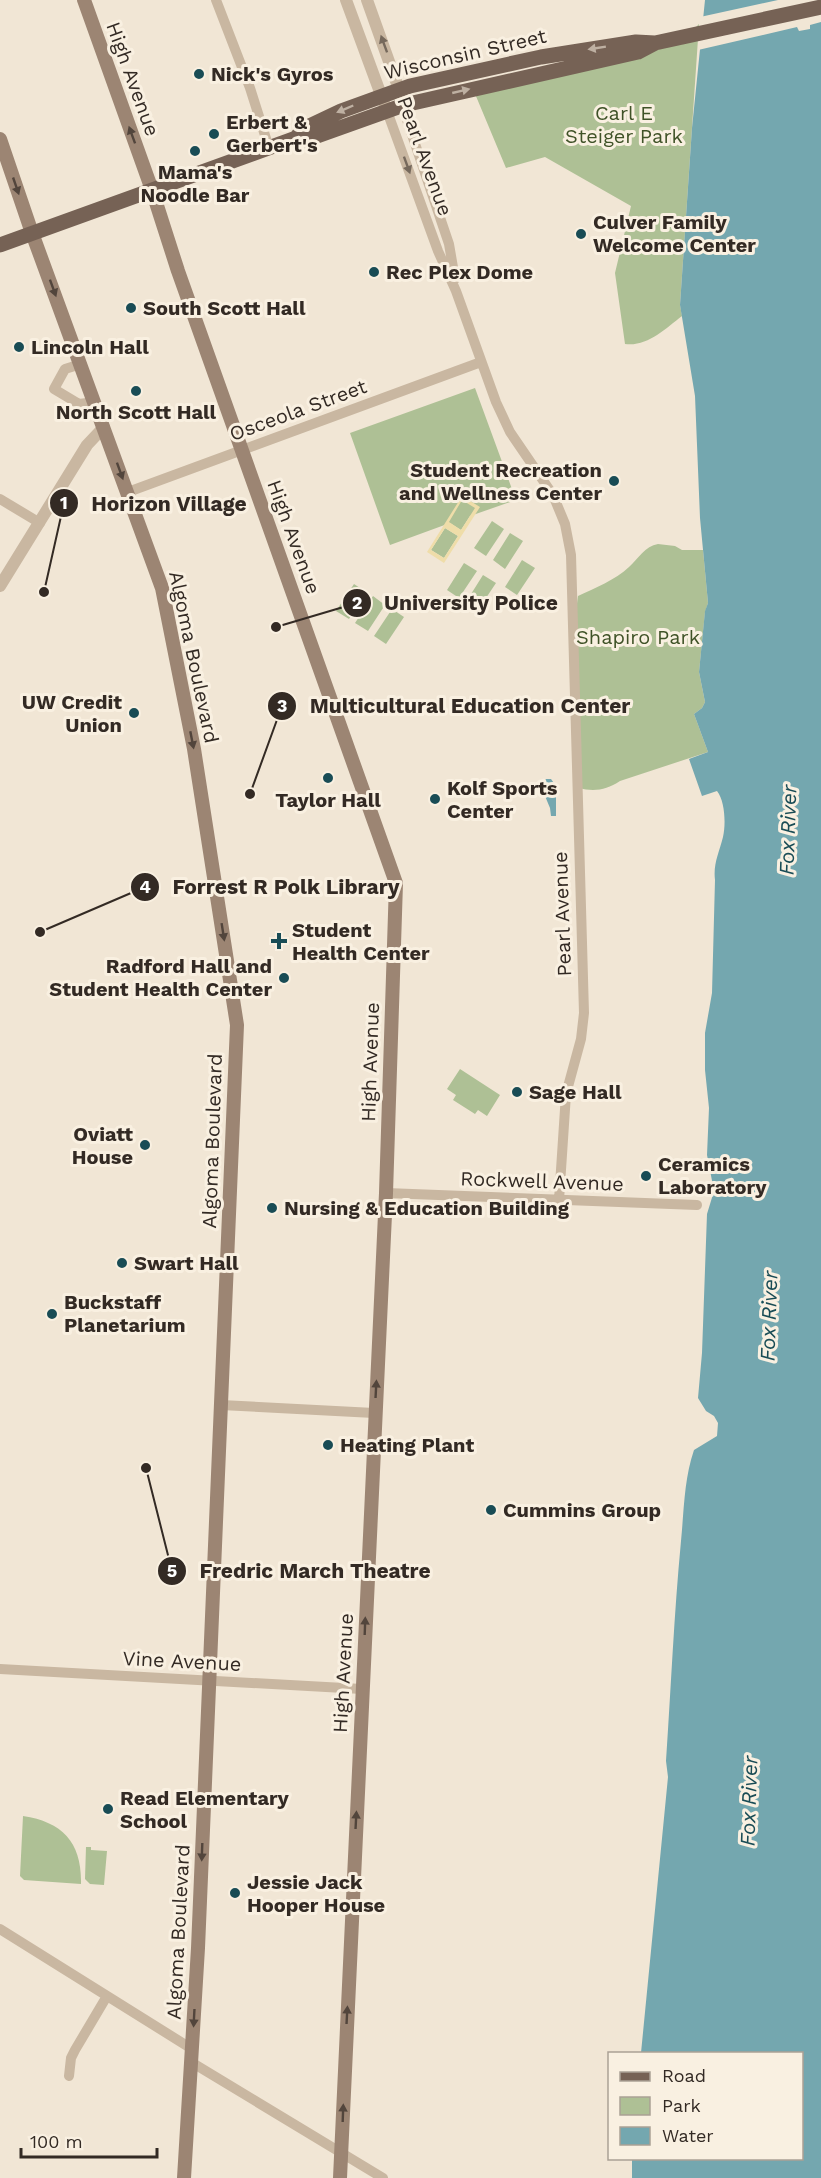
<svg xmlns="http://www.w3.org/2000/svg" width="821" height="2178" font-family="'Work Sans',sans-serif">
<style>
.green{fill:#aec095}
.sand{fill:#efdda9;fill-rule:evenodd}
.water{fill:#74a7af}
.pier{fill:#f1e6d5}
.lines{fill:none;stroke-linecap:round;stroke-linejoin:round}
.minor{stroke:#c9b7a1;stroke-width:10}
.tertiary{stroke:#c9b7a1;stroke-width:12}
.secondary{stroke:#9c8573;stroke-width:14}
.primary{stroke:#766255;stroke-width:15}
.oneway{fill:#76695c}
.oneway2{fill:#beb0a2}
.oneway3{fill:#52453c}
.poi-dot{fill:#194c55;stroke:#f9f0e1;stroke-width:2}
.labels{text-anchor:middle;stroke-width:6;stroke-linejoin:round;paint-order:stroke}
.street-label{font-size:20px;fill:#332a24;stroke:#f9f0e1}
.poi-label{font-size:20px;font-weight:bold;fill:#332a24;stroke:#f9f0e1;text-anchor:start}
.park-label{font-size:20px;fill:#3f5227;stroke:#f9f0e1}
.water-label{font-size:21px;font-style:italic;fill:#194c55;stroke:#f9f0e1}
.leader{fill:none;stroke:#332a24;stroke-width:2}
.callout-dot{fill:#332a24;stroke:#f9f0e1;stroke-width:2}
.mark-label{font-size:18px;text-anchor:middle;font-weight:bold;fill:#fff}
.callout-label{font-size:21px;text-anchor:middle;font-weight:bold;fill:#332a24;stroke:#f9f0e1;stroke-width:6;stroke-linejoin:round;paint-order:stroke}
</style>
<rect width="100%" height="100%" fill="#f1e6d5"/>
<path class="green" d="M699 24 680 305 682 316C665 329 647 347 625 344L615 273 631 206 545 157 506 168 473 89 687 36Z
M475 388 516 500 470 516 461 530 450 523 390 545 350 433Z
M492 521 504 529 486 556 474 548Z
M445 528 458 536 444 558 431 550Z
M510 533 523 541 505 569 493 560Z
M658 544 675 546 682 550H703L708 603 705 612 699 672 705 702 702 708 694 714 708 752 620 781C606 790 595 792 578 788L574 626 578 596C595 588 615 580 629 567 638 559 645 546 658 544Z
M522 560 535 568 517 595 505 587Z
M464 563 477 571 459 598 447 590Z
M483 575 496 583 478 610 466 602Z
M354 584 366 592 349 619 336 611Z
M373 596 385 605 368 631 355 623Z
M392 609 404 617 386 644 374 636Z
M460 1069 500 1095 487 1116 478 1110 475 1114 453 1100 456 1095 447 1089Z
M23 1816C63 1822 82 1843 81 1884L24 1880 20 1876Z
M86 1847H91V1850L107 1851 104 1885 90 1884 85 1879Z"/>
<path class="sand" d="M462 496 480 507 444 563 427 552ZM462 500 475 508 461 530 449 522ZM445 528 458 536 444 558 431 550Z"/>
<path class="water" d="M705 0H821V2178H632V2159L802 2158V2054L641 2053 668 1777 666 1761C671 1688 674 1614 681 1541 684 1511 684 1479 694 1450L717 1436 718 1423 714 1416 706 1411 698 1398 702 1353 707 1214 714 1191 707 1155 709 1108 705 1070V1033L712 993 715 880C713 864 719 853 723 837 726 824 725 801 717 791L702 796 689 759 708 752 694 714 702 708 705 702 699 672 705 611 708 603 700 518 695 396 680 305 692 128Z
M546 779H551L556 786V816H551L550 808 540 784Z"/>
<path class="pier" d="M778 0H821V22L810 25V29L799 31 797 27 698 50 700 17Z"/>
<g class="lines">
<path class="minor" d="M216 0 250 88 269 148
M404 105 407 120 449 244 455 279
M387 111 438 251 456 291 496 402 510 432 553 495 565 524 571 555 584 1013 581 1039 566 1094 559 1200
M81 364 65 369 54 389 79 404 95 402
M128 492 481 362
M0 499 40 523
M386 1193 697 1205
M221 1405 374 1413
M0 1669 362 1689
M0 1929 192 2049
M191 2062 383 2178
M69 2076 71 2058 75 2050 107 1996"/>
<path class="tertiary" d="M346 0 384 103
M367 0 402 98
M0 586 87 445 104 427"/>
<path class="secondary" d="M84 0 152 190 178 271 396 883 386 1193 340 2178
M0 139 32 233 162 588 194 749 237 1025 198 1948 184 2178"/>
<path class="primary" d="M296 138 303 129 341 111 410 86 541 57 636 42 655 43
M0 245 296 138 306 140 404 105 638 52 655 43 821 7"/>
</g>
<defs><path id="oneway-solid" d="M-6-.8H1V-3.2L6.5 0L1 3.2V.8H-6Z" transform="scale(1.5)"/></defs>
<g class="oneway">
<use href="#oneway-solid" transform="translate(384 44) rotate(-110)"/>
<use href="#oneway-solid" transform="translate(407 165) rotate(70)"/>
</g>
<g class="oneway2">
<use href="#oneway-solid" transform="translate(597 48) rotate(171)"/>
<use href="#oneway-solid" transform="translate(461 91) rotate(-13)"/>
<use href="#oneway-solid" transform="translate(345 109) rotate(157)"/>
</g>
<g class="oneway3">
<use href="#oneway-solid" transform="translate(132 135) rotate(-110)"/>
<use href="#oneway-solid" transform="translate(16 186) rotate(71)"/>
<use href="#oneway-solid" transform="translate(53 288) rotate(70)"/>
<use href="#oneway-solid" transform="translate(120 471) rotate(70)"/>
<use href="#oneway-solid" transform="translate(192 740) rotate(79)"/>
<use href="#oneway-solid" transform="translate(223 932) rotate(81)"/>
<use href="#oneway-solid" transform="translate(376 1389) rotate(-87)"/>
<use href="#oneway-solid" transform="translate(365 1626) rotate(-88)"/>
<use href="#oneway-solid" transform="translate(356 1820) rotate(-87)"/>
<use href="#oneway-solid" transform="translate(202 1852) rotate(92)"/>
<use href="#oneway-solid" transform="translate(347 2015) rotate(-87)"/>
<use href="#oneway-solid" transform="translate(194 2018) rotate(93)"/>
<use href="#oneway-solid" transform="translate(343 2113) rotate(-88)"/>
</g>
<g class="poi-dot">
<circle cx="199" cy="74" r="6"/>
<circle cx="214" cy="134" r="6"/>
<circle cx="195" cy="151" r="6"/>
<circle cx="581" cy="234" r="6"/>
<circle cx="374" cy="272" r="6"/>
<circle cx="131" cy="308" r="6"/>
<circle cx="19" cy="347" r="6"/>
<circle cx="136" cy="391" r="6"/>
<circle cx="614" cy="481" r="6"/>
<circle cx="134" cy="713" r="6"/>
<circle cx="328" cy="778" r="6"/>
<circle cx="435" cy="799" r="6"/>
<path d="M276 932h6v6h6v6h-6v6h-6v-6h-6v-6h6z"/>
<circle cx="284" cy="978" r="6"/>
<circle cx="517" cy="1092" r="6"/>
<circle cx="145" cy="1145" r="6"/>
<circle cx="646" cy="1176" r="6"/>
<circle cx="272" cy="1208" r="6"/>
<circle cx="122" cy="1263" r="6"/>
<circle cx="52" cy="1314" r="6"/>
<circle cx="328" cy="1445" r="6"/>
<circle cx="491" cy="1510" r="6"/>
<circle cx="108" cy="1809" r="6"/>
<circle cx="235" cy="1893" r="6"/>
</g>
<g class="labels">
<g class="street-label">
<text transform="translate(465 54) rotate(-13)" y="7">Wisconsin Street</text>
<text transform="translate(133 79) rotate(70)" y="7">High Avenue</text>
<text transform="translate(425 156) rotate(70)" y="7">Pearl Avenue</text>
<text transform="translate(298 410) rotate(-20)" y="7">Osceola Street</text>
<text transform="translate(294 537) rotate(70)" y="7">High Avenue</text>
<text transform="translate(194 657) rotate(78)" y="7">Algoma Boulevard</text>
<text transform="translate(562 914) rotate(-92)" y="7">Pearl Avenue</text>
<text transform="translate(370 1062) rotate(-88)" y="7">High Avenue</text>
<text transform="translate(212 1141) rotate(-88)" y="7">Algoma Boulevard</text>
<text transform="translate(542 1181) rotate(2)" y="7">Rockwell Avenue</text>
<text transform="translate(182 1661) rotate(3)" y="7">Vine Avenue</text>
<text transform="translate(343 1673) rotate(-87)" y="7">High Avenue</text>
<text transform="translate(178 1932) rotate(-87)" y="7">Algoma Boulevard</text>
</g>
<g class="poi-label">
<text x="211" y="81">Nick's Gyros</text>
<text x="226" y="129">Erbert &amp;<tspan x="226" dy="23">Gerbert's</tspan></text>
<text x="195" y="179" text-anchor="middle">Mama's<tspan x="195" dy="23">Noodle Bar</tspan></text>
<text x="593" y="229">Culver Family<tspan x="593" dy="23">Welcome Center</tspan></text>
<text x="386" y="279">Rec Plex Dome</text>
<text x="143" y="315">South Scott Hall</text>
<text x="31" y="354">Lincoln Hall</text>
<text x="136" y="419" text-anchor="middle">North Scott Hall</text>
<text x="602" y="477" text-anchor="end">Student Recreation<tspan x="602" dy="23">and Wellness Center</tspan></text>
<text x="122" y="709" text-anchor="end">UW Credit<tspan x="122" dy="23">Union</tspan></text>
<text x="447" y="795">Kolf Sports<tspan x="447" dy="23">Center</tspan></text>
<text x="328" y="807" text-anchor="middle">Taylor Hall</text>
<text x="292" y="937">Student<tspan x="292" dy="23">Health Center</tspan></text>
<text x="272" y="973" text-anchor="end">Radford Hall and<tspan x="272" dy="23">Student Health Center</tspan></text>
<text x="529" y="1099">Sage Hall</text>
<text x="133" y="1141" text-anchor="end">Oviatt<tspan x="133" dy="23">House</tspan></text>
<text x="658" y="1171">Ceramics<tspan x="658" dy="23">Laboratory</tspan></text>
<text x="284" y="1215">Nursing &amp; Education Building</text>
<text x="134" y="1270">Swart Hall</text>
<text x="64" y="1309">Buckstaff<tspan x="64" dy="23">Planetarium</tspan></text>
<text x="340" y="1452">Heating Plant</text>
<text x="503" y="1517">Cummins Group</text>
<text x="120" y="1805">Read Elementary<tspan x="120" dy="23">School</tspan></text>
<text x="247" y="1889">Jessie Jack<tspan x="247" dy="23">Hooper House</tspan></text>
</g>
<g class="park-label">
<text x="624" y="120">Carl E<tspan x="624" dy="23">Steiger Park</tspan></text>
<text x="638" y="644">Shapiro Park</text>
</g>
<g class="water-label">
<text transform="translate(788 830) rotate(-88)" y="7">Fox River</text>
<text transform="translate(769 1316) rotate(-88)" y="7">Fox River</text>
<text transform="translate(749 1801) rotate(-88)" y="7">Fox River</text>
</g>
</g>
<path class="leader" d="M44 592L64 503M276 627L357 603M250 794L282 706M40 932L145 887M146 1468L172 1571"/>
<g class="callout-dot">
<circle cx="44" cy="592" r="6"/>
<circle cx="276" cy="627" r="6"/>
<circle cx="250" cy="794" r="6"/>
<circle cx="40" cy="932" r="6"/>
<circle cx="146" cy="1468" r="6"/>
<circle cx="64" cy="503" r="15"/>
<circle cx="357" cy="603" r="15"/>
<circle cx="282" cy="706" r="15"/>
<circle cx="145" cy="887" r="15"/>
<circle cx="172" cy="1571" r="15"/>
</g>
<g class="mark-label">
<text x="64" y="509">1</text>
<text x="357" y="609">2</text>
<text x="282" y="712">3</text>
<text x="145" y="893">4</text>
<text x="172" y="1577">5</text>
</g>
<g class="callout-label">
<text x="169" y="511">Horizon Village</text>
<text x="471" y="610">University Police</text>
<text x="470" y="713">Multicultural Education Center</text>
<text x="286" y="894">Forrest R Polk Library</text>
<text x="315" y="1578">Fredric March Theatre</text>
</g>
<rect x="608" y="2052" width="195" height="108" fill="#f9f0e1" stroke="#aaa195" stroke-width="1.5"/>
<rect x="620" y="2072" width="30" height="9" fill="#766255" stroke="#aaa195" stroke-width="1.5"/>
<text x="662" y="2082" font-size="18" fill="#332a24">Road</text>
<rect x="620" y="2097" width="30" height="18" fill="#aec095" stroke="#aaa195" stroke-width="1.5"/>
<text x="662" y="2112" font-size="18" fill="#332a24">Park</text>
<rect x="620" y="2127" width="30" height="18" fill="#74a7af" stroke="#aaa195" stroke-width="1.5"/>
<text x="662" y="2142" font-size="18" fill="#332a24">Water</text>
<path d="M21 2148v9h136v-9" fill="none" stroke="#332a24" stroke-width="3"/>
<text x="30" y="2148" font-size="18" fill="#332a24" stroke="#f9f0e1" stroke-width="4.5" paint-order="stroke">100 m</text>
</svg>
